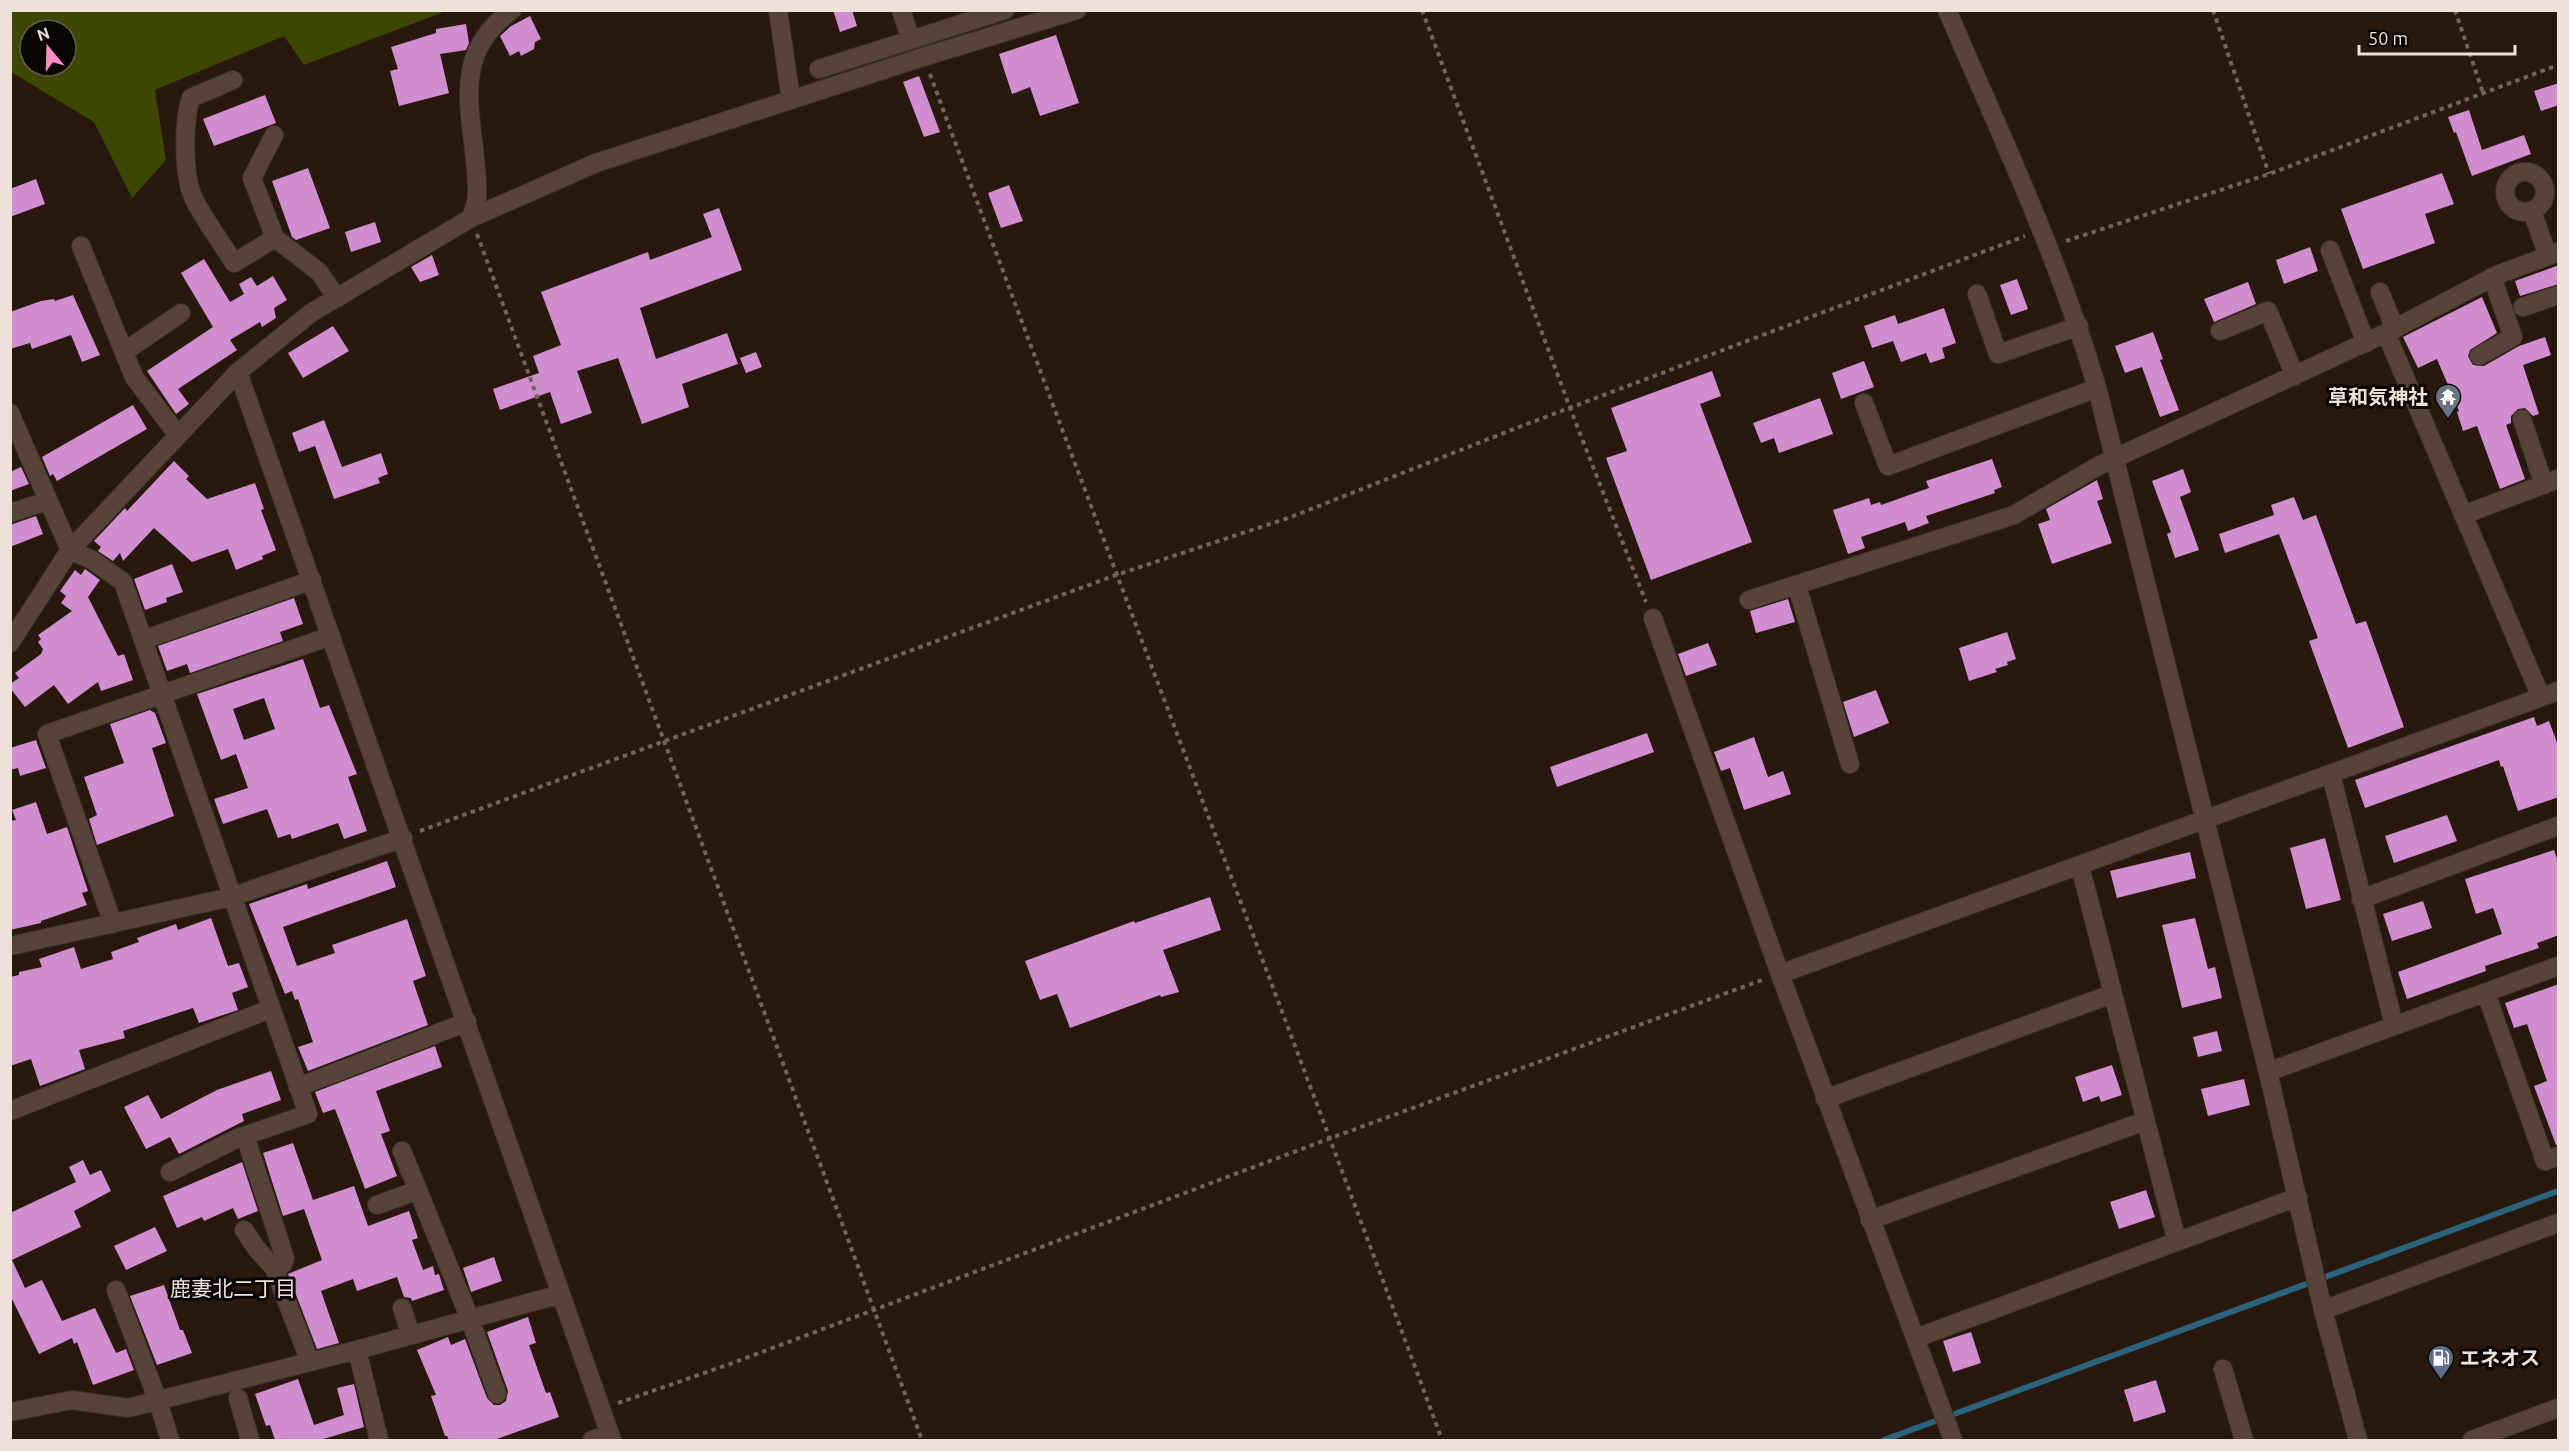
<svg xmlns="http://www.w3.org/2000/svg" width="2569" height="1451" font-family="Ubuntu,'Noto Sans JP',sans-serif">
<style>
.green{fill:#3d4700;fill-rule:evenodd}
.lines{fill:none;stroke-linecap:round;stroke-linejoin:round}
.stream{stroke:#2a637b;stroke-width:6}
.building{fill:#d08ed1;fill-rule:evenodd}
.minor-casing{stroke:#3c302c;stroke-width:20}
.path{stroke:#72645b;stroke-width:4;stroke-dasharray:4.5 4.5;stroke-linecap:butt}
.minor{stroke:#574438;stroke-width:18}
.labels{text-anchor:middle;stroke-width:6;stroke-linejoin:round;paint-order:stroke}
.poi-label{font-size:20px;font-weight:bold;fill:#ede1da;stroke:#0c0603;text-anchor:end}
.neighbourhood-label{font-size:21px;fill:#ede1da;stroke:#0c0603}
</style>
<rect width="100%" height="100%" fill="#28180e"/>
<path class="green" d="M11 10H446V11L304 65 284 36 155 90 166 160 132 198 94 122 11 72ZM30 30H66V66H30Z"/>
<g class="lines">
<path class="stream" d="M1884 1440 2558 1191"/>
</g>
<path class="building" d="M833 10H852L857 26 840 32Z
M530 16 541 39 535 42 534 49 521 56 519 51 510 56 500 36 511 26Z
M466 24 469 43 466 50 440 54 449 93 399 106 390 71 398 69 391 47 436 33V29Z
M1056 35 1079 103 1040 116 1030 87 1012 94 999 54Z
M919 76 940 132 924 137 903 82Z
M2559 83V105L2541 111 2534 91Z
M265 95 276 123 214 146 203 119Z
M2469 110 2482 150 2524 135 2531 154 2472 176 2456 132 2454 133 2448 117Z
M308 168 330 228 296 240 292 237 272 181Z
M2442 173 2454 204 2425 214 2435 243 2363 269 2341 209Z
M36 179 45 204 10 217V189Z
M1009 185 1023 221 1001 228 988 193Z
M719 208 742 270 640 308 656 359 727 333 738 364 682 384 689 407 642 424 618 358 577 371 592 413 561 424 550 392 500 410 493 389 539 373 533 356 561 345 541 292 648 252 650 260 712 237 703 214Z
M375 222 381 242 351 252 345 232Z
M2310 247 2318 271 2284 284 2276 260Z
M432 255 439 275 420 282 411 267Z
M204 259 230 302 244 294 239 284 251 277 257 286 273 276 287 300 274 308 276 318 262 327 260 322 230 340 237 350 178 389 189 404 176 414 147 371 213 327 181 273Z
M2559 265V284L2520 296 2515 281Z
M2017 279 2028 309 2011 315 2000 285Z
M2248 282 2256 304 2214 322 2204 299Z
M73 295 100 355 82 362 71 335 32 349 30 343 10 349V312L41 301 54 299 55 301Z
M2482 297 2497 333 2470 350 2468 356 2473 365 2484 366 2519 346 2545 337 2551 355 2523 365 2539 414 2533 416 2525 408 2518 409 2511 416V423L2506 425 2525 479 2500 489 2477 426 2463 431 2457 412 2459 411 2437 359 2418 368 2403 337Z
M1944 308 1956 343 1942 348 1945 358 1930 363 1926 353 1901 362 1893 341 1872 348 1864 326 1895 315 1898 324Z
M333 326 349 351 303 378 288 353Z
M2153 332 2163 359 2160 360 2179 410 2160 417 2142 367 2125 373 2115 346Z
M756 352 762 367 746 373 740 358Z
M1864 361 1874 387 1841 399 1832 373Z
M1712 371 1721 396 1700 404 1752 542 1651 580 1606 458 1627 451 1611 408Z
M1820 398 1833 434 1779 453 1774 438 1761 443 1753 423Z
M133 405 147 429 57 481 53 474 50 476 42 457Z
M324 420 342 467 381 453 388 474 378 478 380 483 334 499 315 446 299 452 292 433Z
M1992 459 2002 487 1994 490 1995 493 1926 516 1929 523 1908 531 1905 522 1861 537 1865 548 1848 554 1833 510 1869 498 1871 505 1880 502 1881 505 1929 488 1926 481Z
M174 461 189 476 186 479 207 499 255 483 264 509 261 510 276 550 262 556 263 559 236 570 228 549 192 562 154 528 123 561 120 553 113 561 98 551 101 547 94 541 125 508 127 511Z
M21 467 29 484 10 491V472Z
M2183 469 2191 492 2180 497 2199 550 2175 558 2167 534 2171 532 2152 481Z
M2097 480 2103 499 2097 501 2112 543 2052 564 2038 524 2050 520 2046 509Z
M2294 497 2303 520 2316 515 2356 624 2366 621 2404 727 2348 748 2309 641 2318 638 2279 534 2225 553 2219 534 2274 515 2271 505Z
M36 516 43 534 10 547V525Z
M172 564 183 592 166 598 167 602 145 610 134 579Z
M85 569 100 580 88 597 118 656 124 654 133 680 101 691 98 682 68 704 54 685 25 707 10 688V684L19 678 15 673 41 654 43 649 38 642 41 639 38 635 72 611 61 603 66 596 60 591 75 570 81 575Z
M294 598 303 624 280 632 283 641 190 673 187 664 167 671 158 646Z
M1788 599 1795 622 1756 633 1750 611Z
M2007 632 2016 659 2007 662 2008 665 1995 669 1997 672 1969 681 1959 648Z
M1708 643 1717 665 1686 676 1678 654Z
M303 659 320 708 329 705 357 774 348 777 367 831 344 839 338 823 292 839 290 834 278 838 267 809 223 824 214 799 248 788 236 754 221 760 197 694ZM264 698 275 729 244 740 233 709Z
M1876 690 1889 723 1854 737 1843 702Z
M150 710 155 713 166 743 152 748 174 816 97 845 89 819 97 815 84 777 124 763 110 724Z
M2534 717 2537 726 2549 721 2559 748V797L2518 811 2503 766 2501 767 2499 760 2365 808 2355 780Z
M1647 733 1654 752 1557 787 1550 767Z
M1754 737 1768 777 1783 771 1791 794 1744 810 1730 768 1721 771 1714 752Z
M36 740 46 768 20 776 18 768 10 770V748Z
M36 802 47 834 67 827 88 891 82 893 87 905 41 921V923L10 930V821L16 820 12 810Z
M2447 815 2457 841 2394 863 2385 836Z
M2325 838 2341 900 2306 909 2290 848Z
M2554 850 2559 864V935L2537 943 2539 948 2485 966 2486 971 2407 999 2398 972 2502 934 2493 908 2476 914 2465 879Z
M2190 852 2196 878 2117 898 2110 871Z
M387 861 396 887 283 927 297 966 335 953 332 945 407 919 426 976 413 981 428 1025 308 1071 298 1047 313 1042 298 999 295 1000 292 991 285 994 249 904 307 884 308 889Z
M1210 897 1221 930 1163 950 1179 992 1161 997 1160 995 1070 1028 1057 994 1040 1000 1025 961 1134 921 1135 923Z
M2423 901 2432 928 2392 941 2383 914Z
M211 918 228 966 239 963 248 987 232 993 238 1010 199 1023 193 1008 123 1031 125 1038 79 1050 85 1069 40 1086 31 1059 10 1066V977L19 975V972L42 967 39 959 74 947 81 969 113 959 111 952 139 942 137 938 176 924 178 930Z
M2195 918 2208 969 2215 967 2222 998 2182 1008 2162 925Z
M2559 984V1145H2556L2534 1086 2547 1081 2527 1024 2514 1028 2505 1003Z
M2217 1031 2222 1051 2198 1057 2193 1037Z
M435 1046 442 1067 376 1091 390 1131 381 1134 397 1176 365 1189 335 1109 323 1113 315 1092Z
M2112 1065 2122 1095 2101 1102 2099 1096 2083 1102 2075 1077Z
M271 1071 281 1100 242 1114 244 1121 179 1154 170 1137 146 1149 124 1107 148 1095 161 1119 217 1090Z
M2244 1079 2250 1105 2208 1116 2201 1089Z
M293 1143 313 1200 354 1186 368 1226 409 1211 418 1238 412 1240 423 1270 433 1266 435 1275 439 1274 444 1290 412 1301 411 1298 404 1297 397 1277 357 1291 353 1279 321 1291 339 1343 317 1349 288 1274 322 1260 304 1209 283 1216 263 1153Z
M83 1160 90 1175 101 1170 111 1191 74 1211 81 1227 12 1260 25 1288 42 1280 62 1321 95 1308 116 1353 126 1349 134 1370 93 1385 77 1342 74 1344 72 1338 39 1354 10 1295V1213L76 1182 69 1167Z
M242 1162 258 1211 238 1219 233 1208 204 1221 202 1217 177 1228 163 1196Z
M2146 1190 2155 1217 2119 1229 2110 1202Z
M155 1227 167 1251 126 1270 114 1246Z
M494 1257 502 1281 471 1292 463 1268Z
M164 1285 180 1330H183L192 1353 157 1365 130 1296Z
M528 1317 536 1343 529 1345 546 1393 550 1392 559 1417 494 1440H449L447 1436H445L431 1396 436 1395 417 1350 448 1337 451 1345 465 1339 487 1398 494 1405H500L506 1401 508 1391 487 1332Z
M1971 1332 1981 1363 1953 1372 1943 1341Z
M298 1379 314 1425 344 1415 337 1388 354 1384 364 1427 320 1440H275L270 1425 266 1426 255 1394Z
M2156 1380 2166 1412 2134 1422 2124 1390Z"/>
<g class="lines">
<defs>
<path id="minor" d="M778 10 791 100
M901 10 911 40
M1947 10C2001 135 2059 258 2097 388L2268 1072 2323 1310 2358 1440
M819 69 1005 10
M233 80 191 98C183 121 183 177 194 199 205 221 221 242 234 263L275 238 319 272 337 298
M274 135 252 178 275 238
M2505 192a20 20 0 1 1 40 0a20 20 0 1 1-40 0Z
M2532 211 2548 256
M471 218C473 211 477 203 477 196 479 127 442 60 512 10
M81 246 134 377 177 434
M2330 250 2366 343
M2380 292 2395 329
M1977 294 1998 354 2079 326
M2523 307 2558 295
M2220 331 2268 311 2295 376
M2386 333 2541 697
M124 352 181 313
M2479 356 2513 337 2492 277
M238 372 612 1440
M1864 403 1888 466 2097 388
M10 413 70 550 92 560 123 582 308 1114 238 1138 170 1172
M2522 419 2544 485
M10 513 47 501
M2463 515 2558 479
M1797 586 1850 764
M1749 600 2014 515 2098 466 2386 333 2497 275 2558 252
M1653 618 1780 974 1953 1440
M143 640 312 580
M10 643 70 550 238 372 311 313 471 218 596 163 923 57 1077 10
M2331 774 2394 1025
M2080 866 2177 1242
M2361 899 2558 826
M113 924 47 734 331 636
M10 946 231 897 403 838
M1780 974 2558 691
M2486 993 2545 1161 2558 1156
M2268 1072 2558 966
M298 1087 467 1022
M1825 1099 2112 994
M10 1111 270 1009
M245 1136 285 1258 283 1264 274 1268
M402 1151 470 1319 497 1394
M377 1205 418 1190
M1870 1220 2145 1121
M244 1230 256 1248 274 1268 310 1362
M116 1290 158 1401 170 1440
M402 1308 411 1335
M2323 1310 2558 1223
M1916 1338 2298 1197
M357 1350 379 1440
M2223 1369 2244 1440
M238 1398 250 1440
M10 1412 72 1400 128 1408 357 1350 561 1294
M592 1440 610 1434
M2472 1440 2558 1408"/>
</defs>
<use href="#minor" class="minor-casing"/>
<path class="path" d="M1422 10 1570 408 1646 602
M2213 10 2269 174
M2455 10 2483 93
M930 74C1098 531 1274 984 1442 1440
M477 234 922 1440
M2066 241 2269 174 2558 65
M420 831 1116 575 1291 517 1519 427 2025 236
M618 1403 730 1364 1331 1138 1762 980"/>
<use href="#minor" class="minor"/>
</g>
<defs>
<symbol id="temple-pin" viewBox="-11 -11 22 30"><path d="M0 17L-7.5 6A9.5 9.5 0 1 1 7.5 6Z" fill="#6b7280" stroke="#0c0603"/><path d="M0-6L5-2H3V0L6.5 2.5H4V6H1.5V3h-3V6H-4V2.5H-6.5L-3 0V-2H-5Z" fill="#fff"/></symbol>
<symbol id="fuel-pin" viewBox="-11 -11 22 30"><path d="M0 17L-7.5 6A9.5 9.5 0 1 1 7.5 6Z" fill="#5c6f8a" stroke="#0c0603"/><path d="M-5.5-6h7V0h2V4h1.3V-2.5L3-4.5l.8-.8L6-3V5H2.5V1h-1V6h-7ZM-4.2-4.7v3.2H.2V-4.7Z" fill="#fff"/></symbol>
</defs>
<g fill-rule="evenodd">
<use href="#temple-pin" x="2433" y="382" width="30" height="40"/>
<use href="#fuel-pin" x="2426" y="1343" width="30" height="40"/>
</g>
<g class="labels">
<g class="poi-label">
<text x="2428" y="404">草和気神社</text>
<text x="2460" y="1365" text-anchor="start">エネオス</text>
</g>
<g class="neighbourhood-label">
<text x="233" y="1296">鹿妻北二丁目</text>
</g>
</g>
<rect width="2569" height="1451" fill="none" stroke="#ede1da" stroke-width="24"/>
<g transform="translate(48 48) rotate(341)"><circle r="28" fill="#0c0603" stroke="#665e59" stroke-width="1.5"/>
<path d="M0-4.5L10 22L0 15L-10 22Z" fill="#fb8fc5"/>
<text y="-9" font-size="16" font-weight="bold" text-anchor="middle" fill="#ede1da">N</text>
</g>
<path d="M2359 45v9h156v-9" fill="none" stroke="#ede1da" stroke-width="3"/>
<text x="2368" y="45" font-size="18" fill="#ede1da" stroke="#0c0603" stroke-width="4.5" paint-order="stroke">50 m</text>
</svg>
